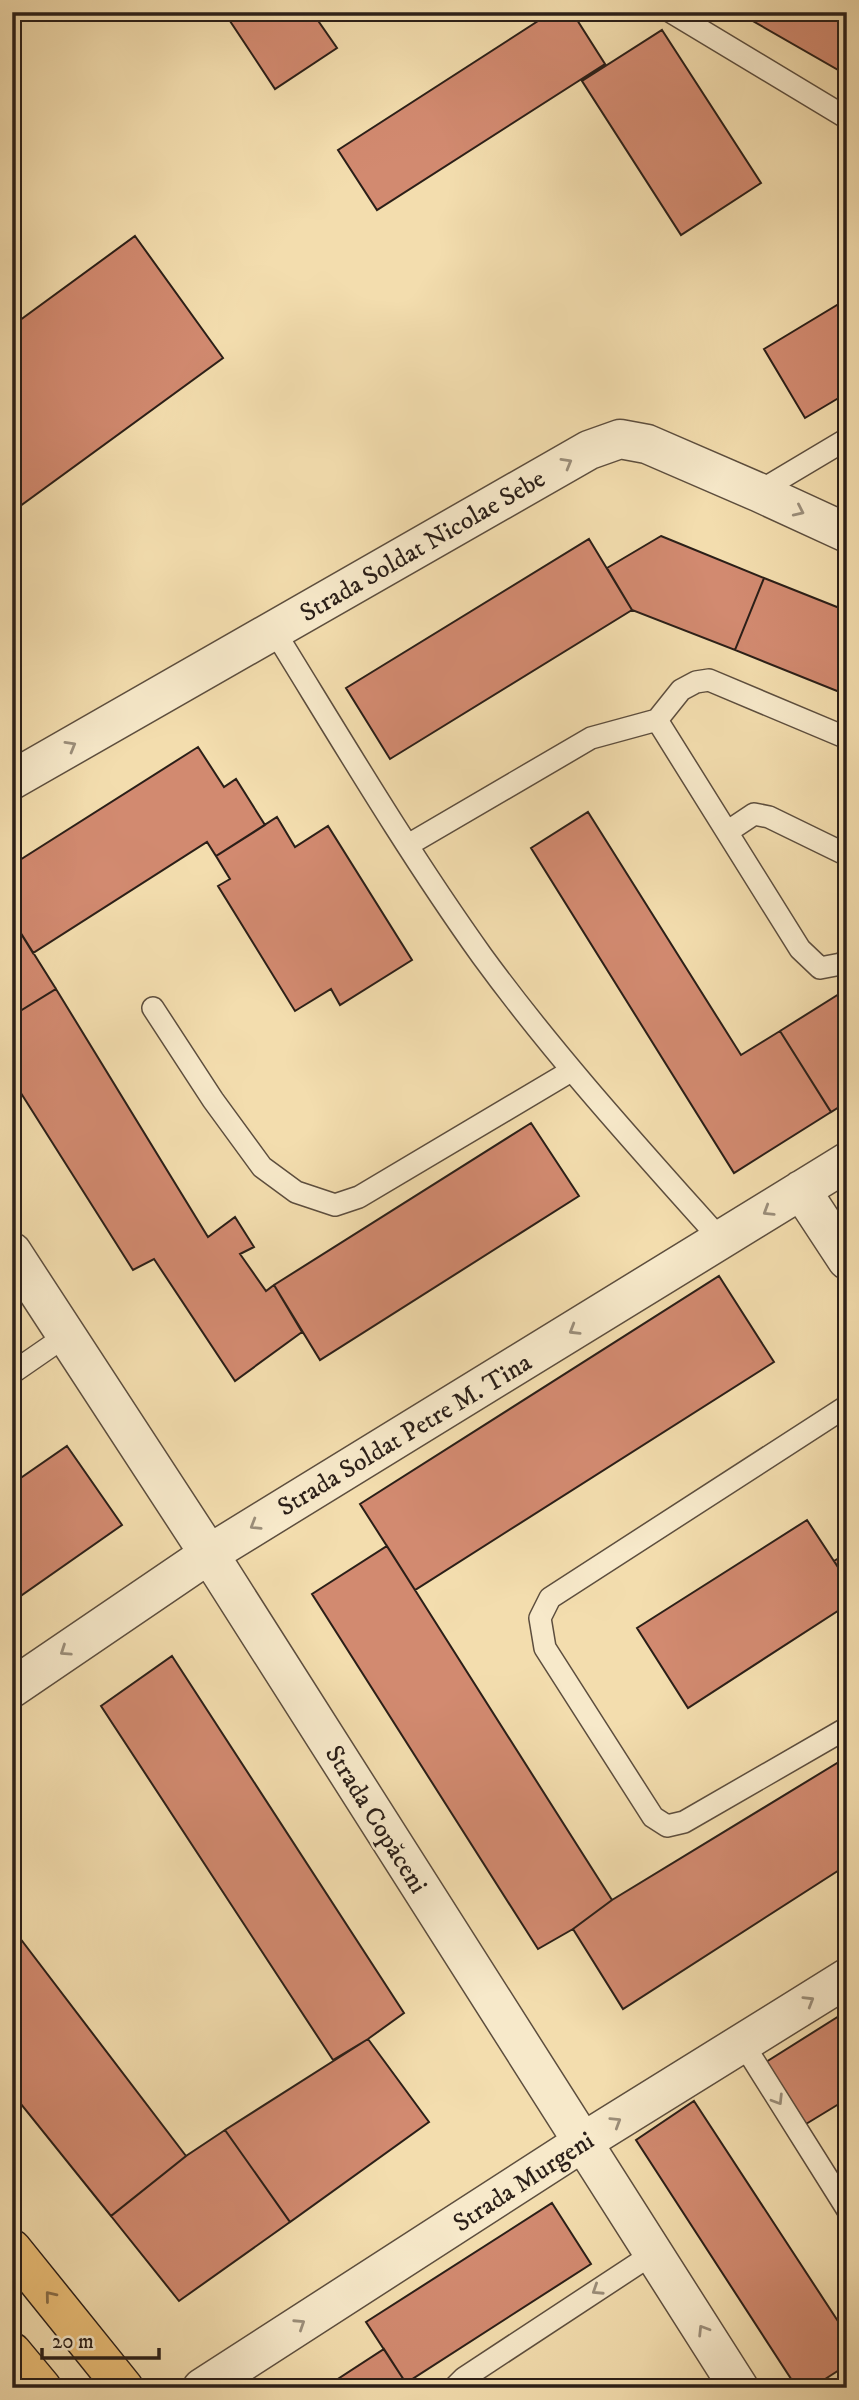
<svg xmlns="http://www.w3.org/2000/svg" width="859" height="2400" font-family="'IM FELL DW Pica',serif">
<style>
.building{fill:#d28a70;stroke:#2b1f18;stroke-width:2}
.lines{fill:none;stroke-linecap:round;stroke-linejoin:round}
.service-casing{stroke:#5d4e3e;stroke-width:24}
.minor-casing{stroke:#5d4e3e;stroke-width:41}
.primary-casing{stroke:#2b1f18;stroke-width:41}
.service{stroke:#f7e9ca;stroke-width:21}
.minor{stroke:#f7e9ca;stroke-width:38}
.primary{stroke:#eabe77;stroke-width:38}
.oneway{stroke:#9b8e7a}
.oneway2{stroke:#8a6e48}
.labels{text-anchor:middle;stroke-width:5;stroke-linejoin:round;paint-order:stroke}
.street-label{font-size:26px;fill:#2b1f18;stroke:#f7e9ca}
</style>
<rect width="100%" height="100%" fill="#f3ddae"/>
<filter id="stains"><feTurbulence type="fractalNoise" baseFrequency=".00286" numOctaves="4"/><feColorMatrix values="0 0 0 0 .2 0 0 0 0 .09 0 0 0 0 .02 0 0 0 .5 -.17"/></filter>
<radialGradient id="worn" r=".72"><stop offset=".6" stop-color="#630" stop-opacity="0"/><stop offset="1" stop-color="#630" stop-opacity=".3"/></radialGradient>
<path class="building" d="M224 12H312L337 48 275 89Z
M552 12H572L605 64 377 210 338 150Z
M737 12H847V75Z
M662 30 761 183 681 235 582 81Z
M135 236 223 358 12 512V326Z
M847 299V393L805 418 764 349Z
M661 536 764 578 735 650 632 610 607 568Z
M589 539 632 610 390 759 346 688Z
M764 578 847 611V695L735 650Z
M198 747 224 787 236 779 265 825 216 856 207 842 33 953 12 919V865Z
M588 812 741 1055 780 1031 831 1112 734 1173 531 848Z
M277 817 295 847 328 826 412 960 340 1005 331 989 295 1011 218 886 230 879 216 856Z
M12 919 56 989 12 1016Z
M56 989 208 1237 235 1217 254 1247 240 1254 266 1291 274 1285 302 1332 235 1381 154 1259 133 1270 12 1079V1016Z
M847 989V1102L831 1112 780 1031Z
M531 1123 579 1196 320 1360 274 1285Z
M719 1276 774 1362 415 1590 360 1504Z
M67 1446 122 1525 12 1602V1484Z
M807 1520 847 1581V1605L688 1708 637 1628Z
M387 1546 612 1900 573 1929 538 1949 312 1594Z
M847 1553V1581L834 1561Z
M172 1656 404 2013 368 2039 333 2060 101 1706Z
M847 1757V1865L623 2009 573 1929 612 1900Z
M13 1929 186 2156 111 2216 12 2093Z
M847 2011V2099L806 2124 766 2062Z
M368 2039 429 2122 290 2222 225 2130Z
M694 2101 847 2335V2365L811 2388H797L636 2140Z
M225 2130 290 2222 179 2301 111 2216 186 2156Z
M552 2203 591 2264 406 2383 366 2322Z
M384 2349 409 2388H324Z"/>
<g class="lines">
<defs>
<path id="service" d="M671 12 847 118
M758 492 847 439
M273 629C341 739 407 851 482 956 555 1056 639 1148 721 1240
M657 720 800 949 820 968 841 964 847 960
M727 832 754 814 769 817 847 855
M408 845 591 738 657 720 681 690 696 682 709 680 847 738
M153 1008 213 1100 262 1167 296 1192 335 1205 359 1197 571 1071
M12 1373 67 1335
M847 1406 550 1598 540 1618 545 1648 653 1817 667 1826 684 1822 847 1728
M742 2042 847 2209
M454 2388 464 2378 654 2253"/>
<path id="minor" d="M12 780 589 450 620 439 647 444 758 492 847 533
M801 1190 847 1260
M12 1252 209 1554 739 2388
M12 1688 209 1554 847 1162
M202 2388 583 2142 847 1978"/>
<path id="primary" d="M12 2249 124 2388
M12 2352 42 2388"/>
</defs>
<use href="#service" class="service-casing"/>
<use href="#minor" class="minor-casing"/>
<use href="#primary" class="primary-casing"/>
<use href="#service" class="service"/>
<use href="#minor" class="minor"/>
<use href="#primary" class="primary"/>
</g>
<defs><path id="oneway-chevron" d="M-2-3.5L2.5 0L-2 3.5" fill="none" stroke-width="1.6" stroke-linecap="round" stroke-linejoin="round" transform="scale(1.75)"/></defs>
<g class="oneway">
<use href="#oneway-chevron" transform="translate(567 463) rotate(-30)"/>
<use href="#oneway-chevron" transform="translate(799 511) rotate(25)"/>
<use href="#oneway-chevron" transform="translate(71 746) rotate(-30)"/>
<use href="#oneway-chevron" transform="translate(768 1211) rotate(148)"/>
<use href="#oneway-chevron" transform="translate(574 1330) rotate(149)"/>
<use href="#oneway-chevron" transform="translate(255 1525) rotate(149)"/>
<use href="#oneway-chevron" transform="translate(65 1651) rotate(146)"/>
<use href="#oneway-chevron" transform="translate(809 2001) rotate(-31)"/>
<use href="#oneway-chevron" transform="translate(778 2100) rotate(58)"/>
<use href="#oneway-chevron" transform="translate(616 2122) rotate(-32)"/>
<use href="#oneway-chevron" transform="translate(597 2290) rotate(147)"/>
<use href="#oneway-chevron" transform="translate(300 2324) rotate(-33)"/>
<use href="#oneway-chevron" transform="translate(703 2330) rotate(-122)"/>
</g>
<use class="oneway2" href="#oneway-chevron" transform="translate(50 2296) rotate(-129)"/>
<g class="labels">
<g class="street-label">
<text transform="translate(422 545) rotate(-30)" y="9">Strada Soldat Nicolae Sebe</text>
<text transform="translate(404 1434) rotate(-31)" y="9">Strada Soldat Petre M. Tina</text>
<text transform="translate(377 1819) rotate(58)" y="9">Strada Copăceni</text>
<text transform="translate(523 2181) rotate(-33)" y="9">Strada Murgeni</text>
</g>
</g>
<rect width="859" height="2400" fill="none" stroke="#f3ddae" stroke-width="42"/>
<rect x="14" y="14" width="831" height="2372" fill="none" stroke="#2b1f18" stroke-width="3.5"/>
<rect x="21" y="21" width="817" height="2358" fill="none" stroke="#2b1f18" stroke-width="2"/>
<path d="M42 2348v10h117v-10" fill="none" stroke="#2b1f18" stroke-width="3.5"/>
<text x="52" y="2348" font-size="21" fill="#2b1f18" stroke="#f7e9ca" stroke-width="5" paint-order="stroke">20 m</text>
<rect width="100%" height="100%" filter="url(#stains)"/>
<rect width="100%" height="100%" fill="url(#worn)"/>
</svg>
